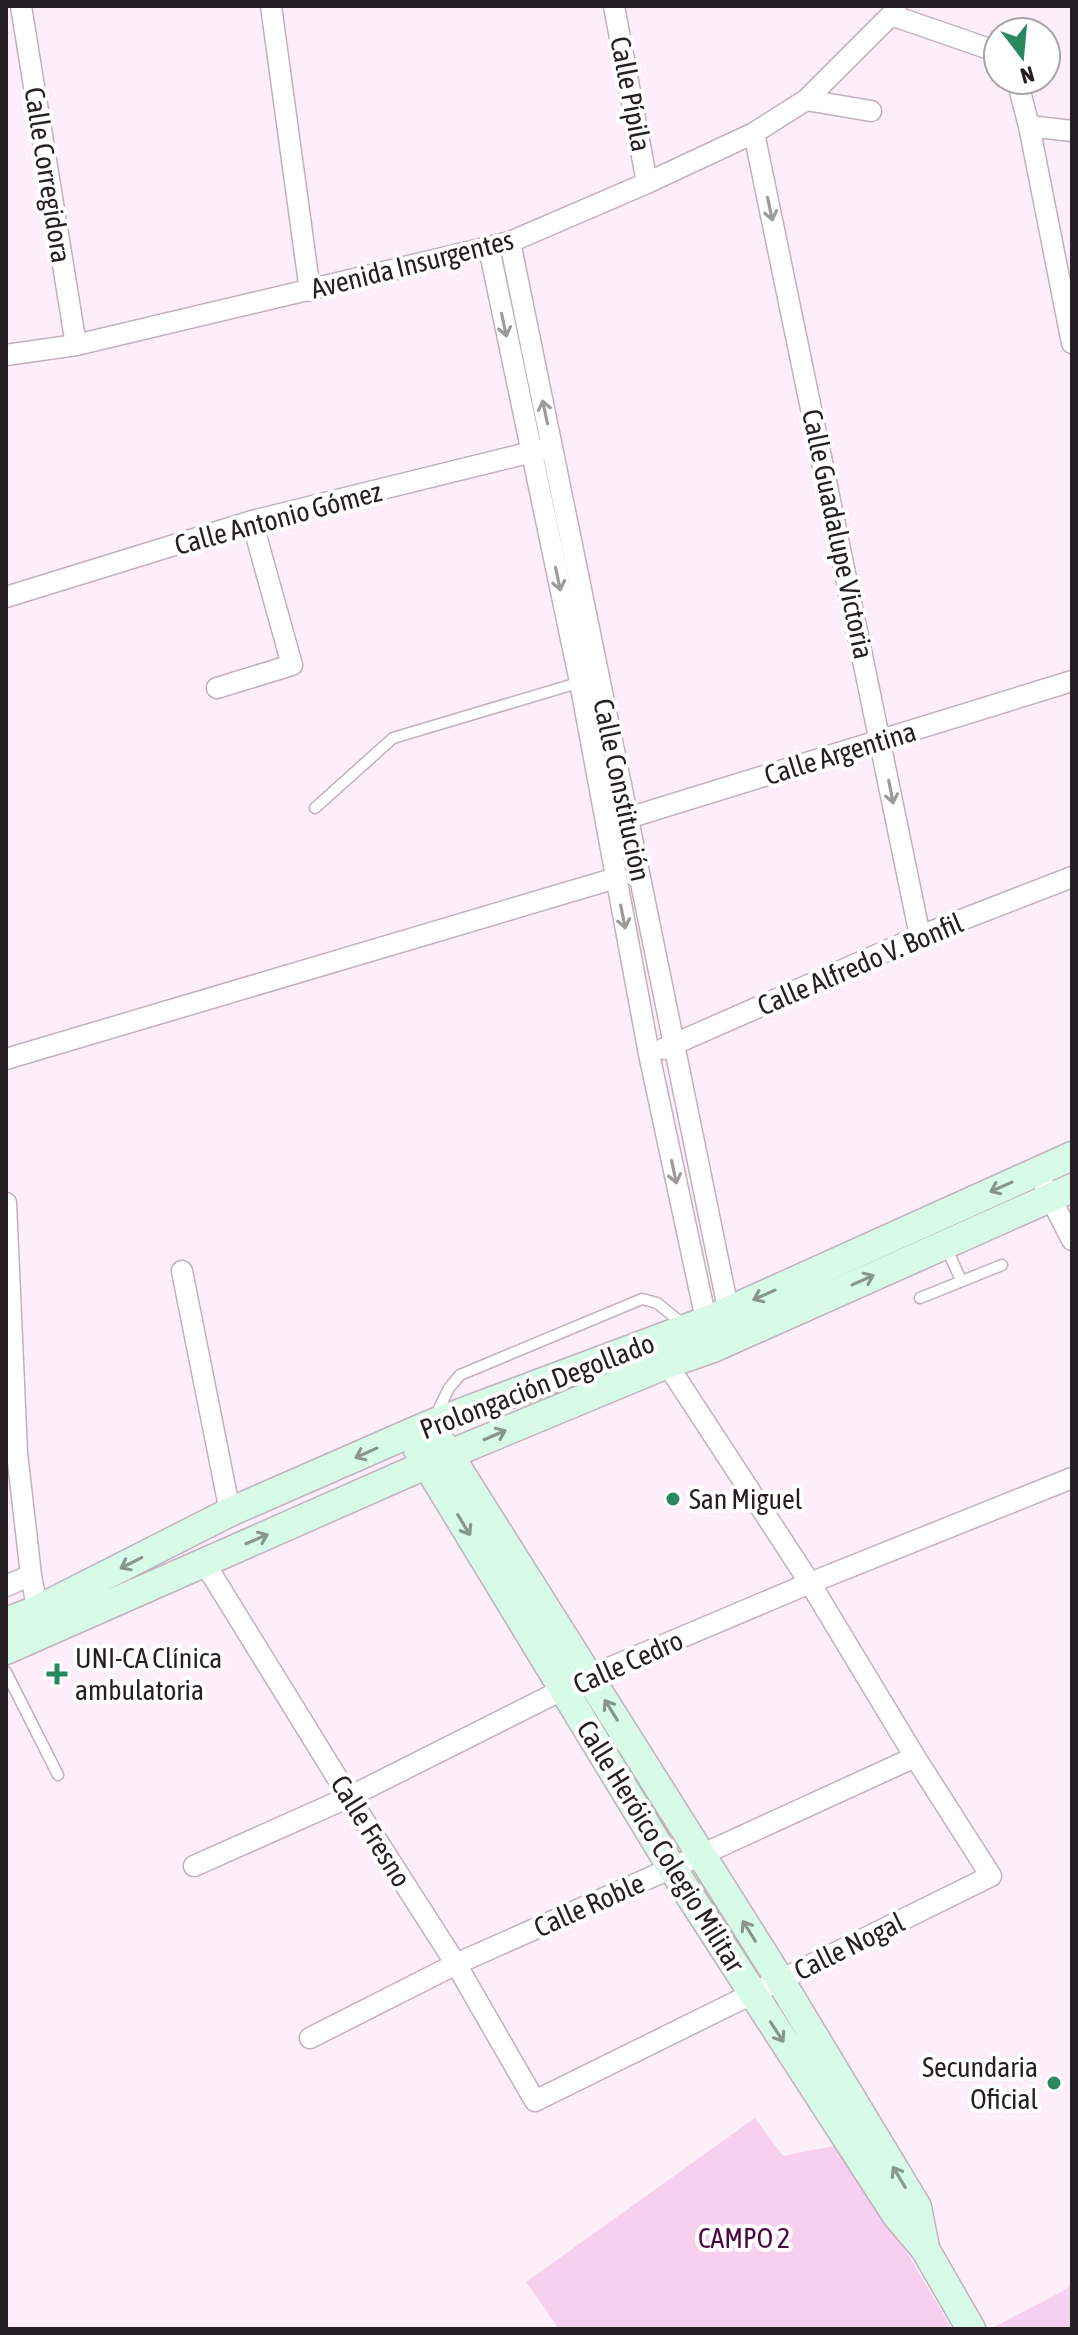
<svg xmlns="http://www.w3.org/2000/svg" width="1078" height="2335" font-family="'Asap Condensed',sans-serif">
<style>
.green{fill:#f8d0ef}
.lines{fill:none;stroke-linecap:round;stroke-linejoin:round}
.lane-casing{stroke:#c2b1bd;stroke-width:13}
.street-casing{stroke:#c2b1bd;stroke-width:23}
.secondary-casing{stroke:#c2b1bd;stroke-width:31}
.lane{stroke:#fff;stroke-width:10}
.street{stroke:#fff;stroke-width:20}
.secondary{stroke:#d7fae9;stroke-width:28}
.oneway{stroke:#9d9a9c}
.oneway2{stroke:#879790}
.poi-dot{fill:#2a885f;stroke:#fff;stroke-width:3}
.labels{text-anchor:middle;stroke-width:8;stroke-linejoin:round;paint-order:stroke}
.street-label{font-size:28px;fill:#251f24;stroke:#fff}
.poi-label{font-size:28px;fill:#251f24;stroke:#fff;text-anchor:start}
.park-label{font-size:28px;fill:#4c0643;stroke:#fff}
</style>
<rect width="100%" height="100%" fill="#fdeff9"/>
<path class="green" d="M755 2118 783 2156 843 2144 952 2329H559L526 2282Z
M1072 2285V2329H990L1063 2291Z"/>
<g class="lines">
<defs>
<path id="lane" d="M315 808 393 738 581 682
M945 1245 961 1280
M920 1298 1002 1265
M435 1417 449 1388 460 1375 642 1299 657 1303 683 1324
M6 1672 58 1775"/>
<path id="street" d="M21 6 76 345
M271 6 310 291
M614 6 647 183
M891 15 998 52
M1017 80 1029 126 1072 343
M806 100 871 111
M1029 126 1072 131
M754 133 920 936
M510 242 731 1323
M489 248 580 682 649 1054 709 1334
M6 355 76 345 510 242 647 183 754 133 806 100 891 15 896 6
M6 597 252 521 540 450
M217 688 292 665 252 521
M615 822 1072 681
M663 1049 920 936 1072 877
M6 1059 616 878
M1045 1187 1072 1240
M6 1203 17 1453 31 1575 40 1623
M182 1271 230 1512
M204 1562 349 1797 456 1964 535 2101 991 1876 915 1757 810 1583 667 1364
M6 1586 31 1575
M194 1866 349 1797 590 1676 810 1583 1072 1478
M310 2038 456 1964 701 1855 915 1757"/>
<path id="secondary" d="M439 1439 780 1980 917 2207 925 2248
M418 1450 672 1868 897 2216 925 2249 971 2329
M6 1622 37 1610 230 1512 431 1424 706 1321 1072 1156
M6 1650 448 1455 667 1364 713 1348 1072 1188"/>
</defs>
<use href="#lane" class="lane-casing"/>
<use href="#street" class="street-casing"/>
<use href="#secondary" class="secondary-casing"/>
<use href="#lane" class="lane"/>
<use href="#street" class="street"/>
<use href="#secondary" class="secondary"/>
</g>
<defs><path id="oneway-shaft" d="M-6 0H5M1.5-3L5.5 0L1.5 3" fill="none" stroke-width="1.6" stroke-linecap="round" stroke-linejoin="round" transform="scale(2)"/></defs>
<g class="oneway">
<use href="#oneway-shaft" transform="translate(770 209) rotate(78)"/>
<use href="#oneway-shaft" transform="translate(504 325) rotate(78)"/>
<use href="#oneway-shaft" transform="translate(545 412) rotate(-102)"/>
<use href="#oneway-shaft" transform="translate(558 579) rotate(78)"/>
<use href="#oneway-shaft" transform="translate(891 792) rotate(79)"/>
<use href="#oneway-shaft" transform="translate(623 917) rotate(79)"/>
<use href="#oneway-shaft" transform="translate(674 1172) rotate(78)"/>
</g>
<g class="oneway2">
<use href="#oneway-shaft" transform="translate(1001 1187) rotate(156)"/>
<use href="#oneway-shaft" transform="translate(863 1280) rotate(-24)"/>
<use href="#oneway-shaft" transform="translate(764 1295) rotate(156)"/>
<use href="#oneway-shaft" transform="translate(495 1435) rotate(-23)"/>
<use href="#oneway-shaft" transform="translate(366 1453) rotate(156)"/>
<use href="#oneway-shaft" transform="translate(464 1525) rotate(59)"/>
<use href="#oneway-shaft" transform="translate(257 1539) rotate(-23)"/>
<use href="#oneway-shaft" transform="translate(131 1563) rotate(153)"/>
<use href="#oneway-shaft" transform="translate(611 1710) rotate(-122)"/>
<use href="#oneway-shaft" transform="translate(749 1931) rotate(-122)"/>
<use href="#oneway-shaft" transform="translate(777 2032) rotate(57)"/>
<use href="#oneway-shaft" transform="translate(899 2177) rotate(-121)"/>
</g>
<g class="poi-dot">
<circle cx="673" cy="1499" r="8"/>
<path d="M53 1662h8v8h8v8h-8v8h-8v-8h-8v-8h8z"/>
<circle cx="1054" cy="2083" r="8"/>
</g>
<g class="labels">
<g class="street-label">
<text transform="translate(631 94) rotate(79)" y="10">Calle Pípila</text>
<text transform="translate(48 175) rotate(81)" y="10">Calle Corregidora</text>
<text transform="translate(412 264) rotate(-14)" y="10">Avenida Insurgentes</text>
<text transform="translate(278 518) rotate(-15)" y="10">Calle Antonio Gómez</text>
<text transform="translate(838 534) rotate(78)" y="10">Calle Guadalupe Victoria</text>
<text transform="translate(840 753) rotate(-17)" y="10">Calle Argentina</text>
<text transform="translate(622 790) rotate(78)" y="10">Calle Constitución</text>
<text transform="translate(860 964) rotate(-23)" y="10">Calle Alfredo V. Bonfil</text>
<text transform="translate(537 1386) rotate(-21)" y="10">Prolongación Degollado</text>
<text transform="translate(628 1662) rotate(-24)" y="10">Calle Cedro</text>
<text transform="translate(371 1831) rotate(58)" y="10">Calle Fresno</text>
<text transform="translate(661 1846) rotate(58)" y="10">Calle Heróico Colegio Militar</text>
<text transform="translate(589 1905) rotate(-24)" y="10">Calle Roble</text>
<text transform="translate(849 1946) rotate(-26)" y="10">Calle Nogal</text>
</g>
<g class="poi-label">
<text x="689" y="1509">San Miguel</text>
<text x="75" y="1668">UNI-CA Clínica<tspan x="75" dy="32">ambulatoria</tspan></text>
<text x="1038" y="2077" text-anchor="end">Secundaria<tspan x="1038" dy="32">Oficial</tspan></text>
</g>
<g class="park-label">
<text x="744" y="2248">CAMPO 2</text>
</g>
</g>
<rect width="1078" height="2335" fill="none" stroke="#251f24" stroke-width="16"/>
<g transform="translate(1022 56) rotate(164)"><circle r="38" fill="#ffffff" stroke="#a8a5a7" stroke-width="2"/>
<path d="M0-6L14 30L0 20L-14 30Z" fill="#2a885f"/>
<text y="-12" font-size="22" font-weight="bold" text-anchor="middle" fill="#251f24">N</text>
</g>
</svg>
